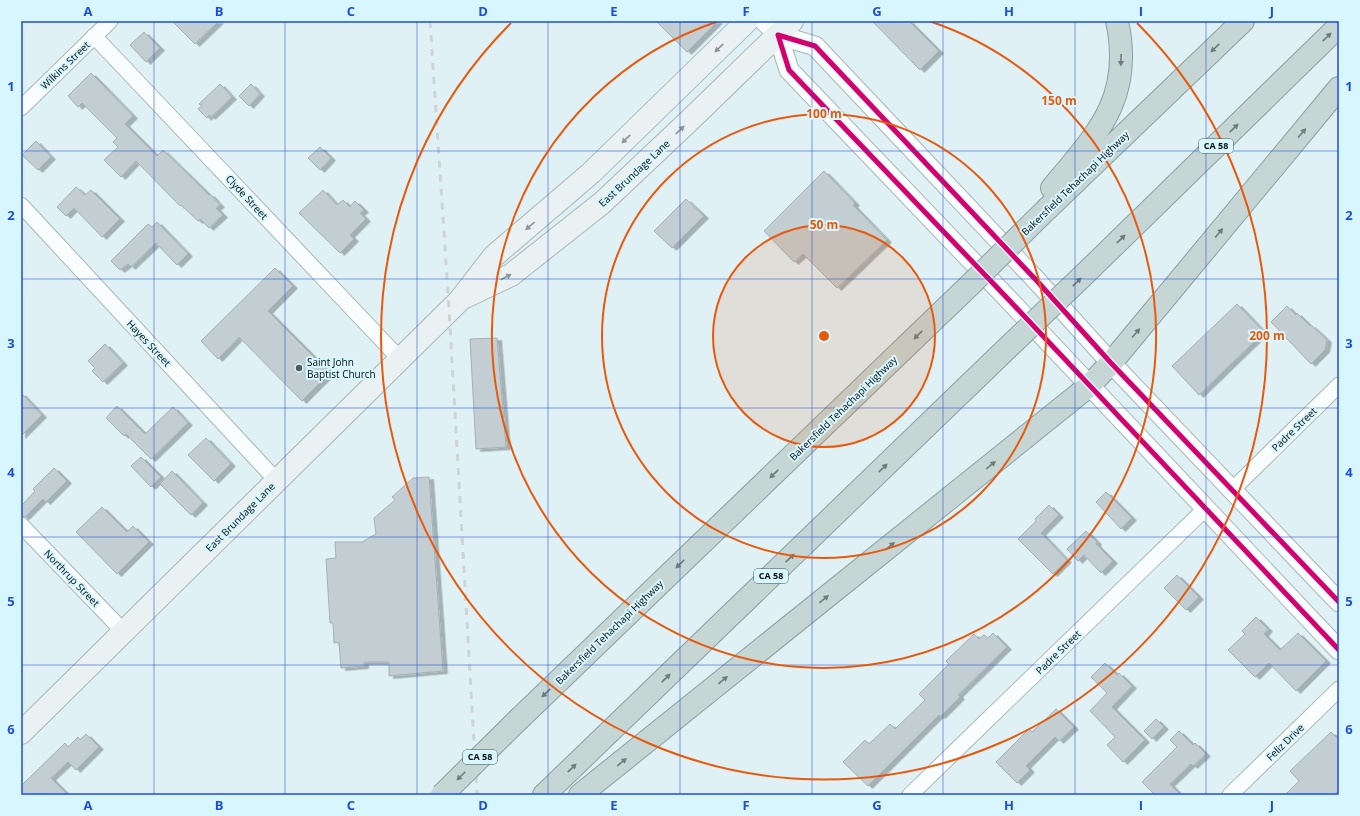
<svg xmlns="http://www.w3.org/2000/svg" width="1360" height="816" font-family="'Open Sans',sans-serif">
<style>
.building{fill:#c2ced2;stroke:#a5b0b5;filter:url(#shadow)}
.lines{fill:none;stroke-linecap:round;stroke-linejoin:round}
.minor-casing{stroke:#a8b6b8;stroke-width:17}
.tertiary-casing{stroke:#a8b6b8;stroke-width:21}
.secondary-casing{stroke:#a8b6b8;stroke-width:24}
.motorway-casing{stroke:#89a1a1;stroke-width:24}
.minor{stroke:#fafdfe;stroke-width:15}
.tertiary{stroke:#fafdfe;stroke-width:19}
.secondary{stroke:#eaf1f2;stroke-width:22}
.motorway{stroke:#c5d6d5;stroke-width:22}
.rail{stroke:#cfd4d6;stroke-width:3;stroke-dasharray:7 7;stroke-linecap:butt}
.motorway-bridge-casing{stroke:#89a1a1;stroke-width:24;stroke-linecap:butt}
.motorway-bridge{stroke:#c5d6d5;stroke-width:22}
.cycleway-casing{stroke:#d8f6fd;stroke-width:8}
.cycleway{stroke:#d6006c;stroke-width:5}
.oneway{fill:#6f7c7d}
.oneway2{fill:#8e9698}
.grid{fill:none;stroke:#1d4ed8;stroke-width:1;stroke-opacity:0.55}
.ring{fill:none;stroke:#e8590c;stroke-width:2}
.poi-dot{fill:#525d61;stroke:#d8f6fd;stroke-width:1.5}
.labels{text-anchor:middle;stroke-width:4;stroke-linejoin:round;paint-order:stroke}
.shield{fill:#d8f6fd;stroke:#445458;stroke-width:1}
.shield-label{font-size:9px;font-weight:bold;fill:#050e11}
.street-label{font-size:10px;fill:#050e11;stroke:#d8f6fd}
.poi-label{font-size:10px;fill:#050e11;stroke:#d8f6fd;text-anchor:start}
.centre{fill:#e8590c;stroke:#d8f6fd;stroke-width:2}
.ring-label{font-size:12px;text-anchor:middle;font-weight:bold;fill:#e8590c;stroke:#d8f6fd;stroke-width:4;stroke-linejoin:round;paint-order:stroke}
.neatline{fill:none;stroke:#1d4ed8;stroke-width:1.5}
.grid-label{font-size:13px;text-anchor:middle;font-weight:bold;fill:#1d4ed8}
</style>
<defs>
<filter id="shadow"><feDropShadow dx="4.5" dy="2.5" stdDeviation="0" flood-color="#0004"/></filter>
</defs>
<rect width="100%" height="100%" fill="#e0f1f5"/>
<path class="building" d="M172 21H219L195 44Z
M656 21H718L687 52Z
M872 21H909L939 51 920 70Z
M144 32 160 48 146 62 130 45Z
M91 73 133 116 125 124 157 156 163 150 209 195 210 194 220 205 216 208 223 215 209 228 200 219 198 221 181 205 180 206 136 161 121 177 104 160 118 147 113 142 117 138 82 103 78 107 68 96Z
M220 84 232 97 211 117 209 115 207 118 198 109 202 106 199 104Z
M251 84 260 94 249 106 239 96Z
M36 141 51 157 38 170 22 155Z
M320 147 331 158 320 170 308 158Z
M824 171 855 203 853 205 887 240 837 288 803 254 794 262 764 231Z
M76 187 85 195 91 190 120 219 102 237 74 208 66 216 57 207Z
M323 190 337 205 343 200 350 207 355 201 364 210 360 213 366 219 350 235 354 239 340 253 299 213Z
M686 199 704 216 672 248 654 231Z
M157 222 188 254 177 265 156 243 131 267 128 264 120 270 111 261 148 224 152 227Z
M275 268 293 286 268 311 330 373 302 401 239 337 218 359 201 341Z
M1237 304 1264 332 1199 395 1172 366Z
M1287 306 1296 315 1297 313 1310 326 1311 325 1327 340 1325 350 1311 364 1271 322Z
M497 338 506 447 476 449 470 339Z
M105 344 123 363 103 382 92 371 95 368 88 361Z
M21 393 42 415 21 436Z
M117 406 145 434 173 407 188 423 151 459 126 434 124 436 106 418Z
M206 438 231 464 214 481 188 455Z
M141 457 161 477 151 487 131 466Z
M54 468 67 481 46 502 43 499 25 517 22 516 21 506 35 491 33 489Z
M172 471 203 503 191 515 160 484Z
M429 477 443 671 389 676V662H364V666L341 668 339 642 334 643 333 623H330L326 559 336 558 335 542H362L376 534 374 518 395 500 392 497 413 478Z
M1106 492 1132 518 1121 529 1096 502Z
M1049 505 1059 515 1041 533 1067 560 1053 574 1018 539 1036 521 1035 519Z
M102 507 127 532 133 526 149 542 117 574 76 532Z
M1086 531 1097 542 1096 544 1113 561 1101 573 1084 555 1078 561 1067 549Z
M1177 575 1199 597 1186 610 1164 588Z
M1256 617 1268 629 1264 634 1280 650 1298 633 1326 661 1296 691 1269 663 1255 677 1228 650 1245 634 1242 631Z
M993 633 1007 647 958 695 960 697 941 716 939 715 868 786 843 762 865 740 869 744 890 724 895 729 925 700 919 694 949 664 946 661 974 634 979 639 984 635 988 638Z
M1105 663 1117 675 1119 673 1132 686 1112 707 1145 740 1123 762 1107 745 1115 737 1090 711 1107 693 1091 677Z
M1056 709 1074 727 1059 741 1055 737 1026 766 1030 770 1017 783 996 762 1029 729 1032 732Z
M1156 719 1164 727 1152 739 1144 731Z
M1179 731 1193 745 1195 743 1206 754 1193 766 1191 764 1170 784 1181 795H1155L1142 782 1177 747 1170 740Z
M1331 732 1339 740V790L1334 795H1285L1299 781 1290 771Z
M86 734 99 747 76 770 68 762 51 778 68 795H21V786L65 743 68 747 78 737 80 740Z"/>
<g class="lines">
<defs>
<path id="minor" d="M94 36 399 358
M21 108 110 21
M21 205 276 480
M1233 489 1339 385
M21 525 124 632
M910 795 1206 508
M1230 795 1339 689"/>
<path id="tertiary" d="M764 21 778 35 789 70 1009 300 1339 650
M778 35 815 46 1037 281 1111 363 1339 602"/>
<path id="secondary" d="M465 297 511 275 602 203 691 119 792 21
M21 733 459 301 494 256 591 173 747 21"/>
<path id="motorway" d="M1052 188C1097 134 1134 98 1117 21
M1048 208 1243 21
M1093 266 1339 26
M519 719 974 281
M544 795 998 357
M580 795 1089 386 1111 363 1339 88"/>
</defs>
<use href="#minor" class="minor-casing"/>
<use href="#tertiary" class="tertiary-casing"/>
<use href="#secondary" class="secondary-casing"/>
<use href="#motorway" class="motorway-casing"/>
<use href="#minor" class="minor"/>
<use href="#tertiary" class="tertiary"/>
<use href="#secondary" class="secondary"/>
<use href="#motorway" class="motorway"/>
<path class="rail" d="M430 21 449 309 477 795"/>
<defs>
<path id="motorway-bridge" d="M974 281 1048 208
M998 357 1093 266
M442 795 519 719"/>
</defs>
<use href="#motorway-bridge" class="motorway-bridge-casing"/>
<use href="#motorway-bridge" class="motorway-bridge"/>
<defs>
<path id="cycleway" d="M778 35 789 70 1009 300 1339 650
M778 35 815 46 1037 281 1111 363 1339 602"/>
</defs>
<use href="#cycleway" class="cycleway-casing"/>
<use href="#cycleway" class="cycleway"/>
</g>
<defs><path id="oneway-solid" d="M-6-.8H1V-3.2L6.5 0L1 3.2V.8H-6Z"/></defs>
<g class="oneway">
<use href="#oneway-solid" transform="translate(1327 37) rotate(-44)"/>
<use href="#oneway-solid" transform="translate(1215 48) rotate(136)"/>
<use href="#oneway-solid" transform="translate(1121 60) rotate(91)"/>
<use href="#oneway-solid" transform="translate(1234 128) rotate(-44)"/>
<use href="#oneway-solid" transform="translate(1302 133) rotate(-50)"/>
<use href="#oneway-solid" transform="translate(1219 233) rotate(-50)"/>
<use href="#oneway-solid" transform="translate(1121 239) rotate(-44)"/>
<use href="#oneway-solid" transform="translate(1077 282) rotate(-44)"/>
<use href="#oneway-solid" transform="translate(1136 333) rotate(-50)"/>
<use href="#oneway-solid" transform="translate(918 335) rotate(136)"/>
<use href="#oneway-solid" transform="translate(991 465) rotate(-39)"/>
<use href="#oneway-solid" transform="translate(883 468) rotate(-44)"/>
<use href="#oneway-solid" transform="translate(774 474) rotate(136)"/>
<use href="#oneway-solid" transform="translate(890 546) rotate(-39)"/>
<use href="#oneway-solid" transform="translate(790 558) rotate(-44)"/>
<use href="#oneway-solid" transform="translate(680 564) rotate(136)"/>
<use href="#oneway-solid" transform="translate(824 599) rotate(-39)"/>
<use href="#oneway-solid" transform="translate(666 678) rotate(-44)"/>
<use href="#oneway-solid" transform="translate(723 680) rotate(-39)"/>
<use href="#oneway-solid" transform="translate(546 693) rotate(136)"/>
<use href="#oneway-solid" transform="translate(622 762) rotate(-39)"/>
<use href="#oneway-solid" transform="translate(572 768) rotate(-44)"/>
<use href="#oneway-solid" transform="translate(461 776) rotate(135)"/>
</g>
<g class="oneway2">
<use href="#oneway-solid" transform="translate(719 48) rotate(136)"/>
<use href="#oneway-solid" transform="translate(680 130) rotate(-43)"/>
<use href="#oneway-solid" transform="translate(626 139) rotate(136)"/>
<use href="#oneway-solid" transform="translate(530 226) rotate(140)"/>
<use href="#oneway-solid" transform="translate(506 277) rotate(-28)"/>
</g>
<path class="grid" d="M154 21V795M285 21V795M417 21V795M548 21V795M680 21V795M812 21V795M943 21V795M1075 21V795M1206 21V795M21 151H1339M21 279H1339M21 408H1339M21 537H1339M21 665H1339"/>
<circle cx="824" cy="336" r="111" fill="#e8590c" fill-opacity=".12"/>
<g class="ring">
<circle cx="824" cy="336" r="111"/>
<circle cx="824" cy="336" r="222"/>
<path d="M929 21A332 332 0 1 1 719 21"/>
<path d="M1137 23A443 443 0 1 1 511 23"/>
</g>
<circle class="poi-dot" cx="299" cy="368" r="4"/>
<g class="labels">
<g class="shield">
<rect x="1199" y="139" width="34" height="14" rx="3"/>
<rect x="754" y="569" width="34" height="14" rx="3"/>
<rect x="463" y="750" width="34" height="14" rx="3"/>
</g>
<g class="shield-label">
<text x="1216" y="149">CA 58</text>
<text x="771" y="579">CA 58</text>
<text x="480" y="760">CA 58</text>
</g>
<g class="street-label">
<text transform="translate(65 65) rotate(-44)" y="4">Wilkins Street</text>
<text transform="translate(634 173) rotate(-43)" y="4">East Brundage Lane</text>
<text transform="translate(1075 183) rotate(-44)" y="4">Bakersfield Tehachapi Highway</text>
<text transform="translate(247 197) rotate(47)" y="4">Clyde Street</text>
<text transform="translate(149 343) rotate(47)" y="4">Hayes Street</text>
<text transform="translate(843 408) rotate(-44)" y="4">Bakersfield Tehachapi Highway</text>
<text transform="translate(1294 429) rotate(-44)" y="4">Padre Street</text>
<text transform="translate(240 517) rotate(-45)" y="4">East Brundage Lane</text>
<text transform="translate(72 578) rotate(46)" y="4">Northrup Street</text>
<text transform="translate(609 632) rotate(-44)" y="4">Bakersfield Tehachapi Highway</text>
<text transform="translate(1058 652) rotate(-44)" y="4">Padre Street</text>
<text transform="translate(1285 742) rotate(-44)" y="4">Feliz Drive</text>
</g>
<g class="poi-label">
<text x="307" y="366">Saint John<tspan x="307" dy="12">Baptist Church</tspan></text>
</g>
</g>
<circle cx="824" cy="336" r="6" class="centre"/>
<g class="ring-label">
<text x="1059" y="105">150 m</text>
<text x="824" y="118">100 m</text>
<text x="824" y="229">50 m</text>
<text x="1267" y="340">200 m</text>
</g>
<rect width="1360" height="816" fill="none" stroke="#d8f6fd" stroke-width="44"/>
<rect x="22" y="22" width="1316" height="772" class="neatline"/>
<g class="grid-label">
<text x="88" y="16">A</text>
<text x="219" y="16">B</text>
<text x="351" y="16">C</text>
<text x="483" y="16">D</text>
<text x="614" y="16">E</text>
<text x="746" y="16">F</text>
<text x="877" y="16">G</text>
<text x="1009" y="16">H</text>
<text x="1141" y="16">I</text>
<text x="1272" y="16">J</text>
<text x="11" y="91">1</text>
<text x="1349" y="91">1</text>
<text x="11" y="220">2</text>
<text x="1349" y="220">2</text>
<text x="11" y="348">3</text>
<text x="1349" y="348">3</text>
<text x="11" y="477">4</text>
<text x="1349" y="477">4</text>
<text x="11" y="606">5</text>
<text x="1349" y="606">5</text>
<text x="11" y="734">6</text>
<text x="1349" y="734">6</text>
<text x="88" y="810">A</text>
<text x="219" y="810">B</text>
<text x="351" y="810">C</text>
<text x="483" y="810">D</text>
<text x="614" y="810">E</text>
<text x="746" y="810">F</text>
<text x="877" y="810">G</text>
<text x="1009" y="810">H</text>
<text x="1141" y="810">I</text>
<text x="1272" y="810">J</text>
</g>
</svg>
